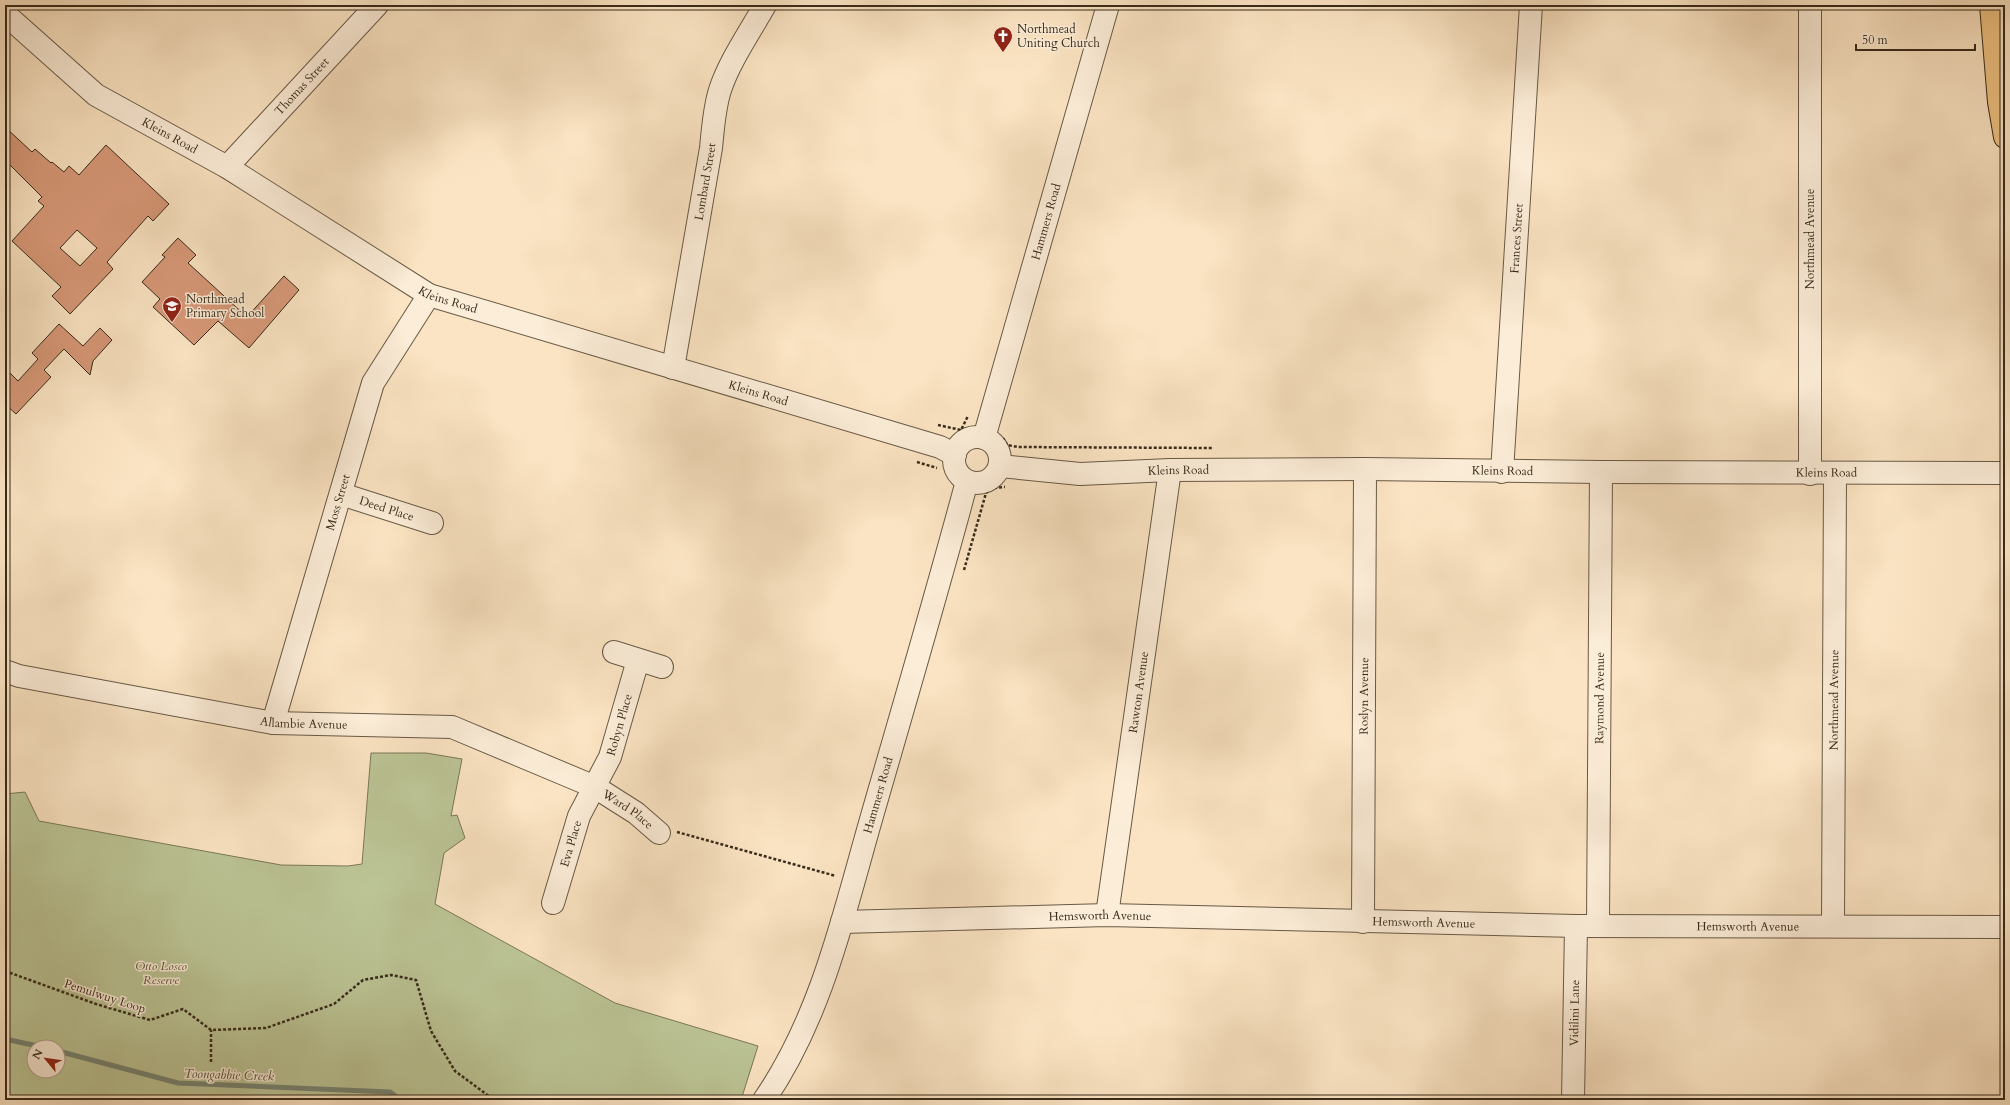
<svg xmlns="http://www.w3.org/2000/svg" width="2010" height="1105" font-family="Cardo,serif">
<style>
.green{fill:#bcc596;stroke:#7a7858;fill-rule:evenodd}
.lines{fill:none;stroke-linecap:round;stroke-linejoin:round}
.stream{stroke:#758474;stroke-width:5}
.building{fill:#d89979;stroke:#372b1b;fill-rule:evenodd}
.minor-casing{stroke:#685945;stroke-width:24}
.highway-casing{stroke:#372b1b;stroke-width:24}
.path{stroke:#372b1b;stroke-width:2.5;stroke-dasharray:3 2;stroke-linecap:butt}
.minor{stroke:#fcedd8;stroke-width:22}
.highway{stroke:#eec282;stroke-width:22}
.labels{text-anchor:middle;stroke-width:3;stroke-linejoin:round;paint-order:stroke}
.poi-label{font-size:12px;fill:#372b1b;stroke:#fcedd8;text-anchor:start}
.street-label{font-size:12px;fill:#372b1b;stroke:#fcedd8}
.park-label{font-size:12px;font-style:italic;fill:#58523a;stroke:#fcedd8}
.water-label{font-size:13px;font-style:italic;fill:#515040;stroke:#fcedd8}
</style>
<rect width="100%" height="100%" fill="#fbe4c3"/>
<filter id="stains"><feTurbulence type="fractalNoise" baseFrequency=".005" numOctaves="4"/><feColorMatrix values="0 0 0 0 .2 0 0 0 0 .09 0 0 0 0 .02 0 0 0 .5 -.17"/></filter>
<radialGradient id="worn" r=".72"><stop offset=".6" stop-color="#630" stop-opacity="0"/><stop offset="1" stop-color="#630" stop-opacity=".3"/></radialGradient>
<path class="green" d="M371 753H426L462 759 451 816 457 815 465 838 444 853 435 904 615 1003 758 1046 741 1100H5V815H7L5 794 25 792 39 821 281 865 348 866 362 864ZM34 1047H58V1071H34Z"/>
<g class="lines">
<path class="stream" d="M5 1039 42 1047
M58 1051 178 1083 390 1092 401 1100"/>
</g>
<path class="building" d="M5 127 32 152 35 149 51 163 52 162 64 172 69 166 79 175 106 145 169 204 153 221 148 216 107 262 113 269 70 314 52 296 61 287 12 241 44 206 38 201 42 197 5 160ZM77 230 97 248 80 266 60 248Z
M178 238 196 255 188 263 247 317 284 276 299 290 249 348 218 321 194 345 153 307 160 299 142 282 165 257 162 255Z
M59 324 83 346 100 328 112 340 93 361 90 375 64 349 44 370 51 377 16 414 5 404V368L18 381 38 359 32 353Z"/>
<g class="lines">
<defs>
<g id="minor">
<path d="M1810 5V474"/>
<path id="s1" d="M5 14 96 95 227 167 429 295 940 447 955 455"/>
<path id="s2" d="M227 167 377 5"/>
<path id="s3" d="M673 368 711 148C713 129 714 109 720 90 730 60 750 32 765 5"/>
<circle cx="977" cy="460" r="23"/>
<path id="s4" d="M984 438 1108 5"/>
<path id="s5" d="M1000 466 1080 474 1170 470 1365 469 1601 472 2005 473"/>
<path id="s6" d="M1502 472 1531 5"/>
<path id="s7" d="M341 494 432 523"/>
<path d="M614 652 662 667"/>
<path id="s8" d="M5 671 19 676 273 723 452 727 595 787 636 813 659 833"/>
<path id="s9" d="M273 723 373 383 429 295"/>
<path id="s10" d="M553 903 579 816 610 757 638 660"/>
<path id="s11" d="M1107 915 1170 470"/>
<path id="s12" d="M842 922 1107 915 1576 926 2005 927"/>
<path id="s13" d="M1363 922 1365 469"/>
<path id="s14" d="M1598 924 1601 472"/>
<path id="s15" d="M1833 926 1835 473"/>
<path id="s16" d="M764 1100C822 1016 844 913 872 816 904 705 937 593 967 481"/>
<path id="s17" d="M1573 1100 1576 926"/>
</g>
<path id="highway" d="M1991 5 1999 102 2005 137"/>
</defs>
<use href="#minor" class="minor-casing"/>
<use href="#highway" class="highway-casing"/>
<path class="path" d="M938 425 961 430 968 416
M1003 438 1007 445 1018 447 1213 448
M917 462 937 468
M964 570 986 493 992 488 1005 487
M677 832 836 876
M5 971 96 1004 150 1020 183 1009 211 1030 266 1028 334 1004 363 980 391 975 416 980 431 1031 455 1071 494 1100
M211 1062V1030"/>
<use href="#minor" class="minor"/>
<use href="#highway" class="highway"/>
</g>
<defs>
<symbol id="church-pin" viewBox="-11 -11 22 30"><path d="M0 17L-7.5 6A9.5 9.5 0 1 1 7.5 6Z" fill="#8f2418" stroke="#fcedd8"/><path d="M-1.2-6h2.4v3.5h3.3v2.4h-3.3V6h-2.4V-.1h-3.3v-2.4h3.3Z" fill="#fff"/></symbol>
<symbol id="school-pin" viewBox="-11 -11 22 30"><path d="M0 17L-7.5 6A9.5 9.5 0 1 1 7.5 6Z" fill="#8f2418" stroke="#fcedd8"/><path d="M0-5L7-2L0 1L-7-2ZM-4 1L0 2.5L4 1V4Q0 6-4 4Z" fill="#fff"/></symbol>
</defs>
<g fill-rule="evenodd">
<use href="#church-pin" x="992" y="25" width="22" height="30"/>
<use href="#school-pin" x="161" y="295" width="22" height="30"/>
</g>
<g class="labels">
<g class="poi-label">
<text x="1017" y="33">Northmead<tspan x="1017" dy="14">Uniting Church</tspan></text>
<text x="186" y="303">Northmead<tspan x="186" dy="14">Primary School</tspan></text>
</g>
<g class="street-label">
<text dy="4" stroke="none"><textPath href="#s2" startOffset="110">Thomas Street</textPath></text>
<text dy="4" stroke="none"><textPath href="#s1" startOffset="206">Kleins Road</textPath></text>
<text dy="4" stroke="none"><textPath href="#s3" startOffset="189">Lombard Street</textPath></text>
<text dy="4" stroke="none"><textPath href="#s4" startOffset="225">Hammers Road</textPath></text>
<text dy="4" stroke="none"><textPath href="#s6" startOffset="234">Frances Street</textPath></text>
<text transform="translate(1810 239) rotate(-90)" y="4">Northmead Avenue</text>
<text dy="4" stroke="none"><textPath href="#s1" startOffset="530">Kleins Road</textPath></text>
<text dy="4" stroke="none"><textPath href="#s1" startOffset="854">Kleins Road</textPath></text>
<text dy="4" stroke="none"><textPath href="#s5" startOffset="179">Kleins Road</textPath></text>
<text dy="4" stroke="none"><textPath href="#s5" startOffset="503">Kleins Road</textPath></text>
<text dy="4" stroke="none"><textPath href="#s5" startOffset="827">Kleins Road</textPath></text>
<text dy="4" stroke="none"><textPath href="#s9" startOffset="230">Moss Street</textPath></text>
<text dy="4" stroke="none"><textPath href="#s7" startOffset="48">Deed Place</textPath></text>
<text dy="4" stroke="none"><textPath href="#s11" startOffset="225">Rawton Avenue</textPath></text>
<text dy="4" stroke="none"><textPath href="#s13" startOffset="226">Roslyn Avenue</textPath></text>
<text dy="4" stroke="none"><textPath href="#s14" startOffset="226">Raymond Avenue</textPath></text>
<text dy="4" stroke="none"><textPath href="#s15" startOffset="226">Northmead Avenue</textPath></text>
<text dy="4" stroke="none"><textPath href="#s8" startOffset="304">Allambie Avenue</textPath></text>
<text dy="4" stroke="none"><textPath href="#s10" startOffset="191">Robyn Place</textPath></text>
<text dy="4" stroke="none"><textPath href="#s16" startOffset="327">Hammers Road</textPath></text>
<text dy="4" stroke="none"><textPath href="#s8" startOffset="647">Ward Place</textPath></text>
<text dy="4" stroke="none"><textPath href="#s10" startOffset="62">Eva Place</textPath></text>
<text dy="4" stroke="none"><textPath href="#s12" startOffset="258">Hemsworth Avenue</textPath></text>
<text dy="4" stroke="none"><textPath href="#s12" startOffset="582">Hemsworth Avenue</textPath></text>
<text dy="4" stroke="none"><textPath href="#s12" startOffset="906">Hemsworth Avenue</textPath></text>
<text transform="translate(105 996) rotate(18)" y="4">Pemulwuy Loop</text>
<text dy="4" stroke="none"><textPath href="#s17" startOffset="87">Vidilini Lane</textPath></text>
</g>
<g class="park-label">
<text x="161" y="970">Otto Losco<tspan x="161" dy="14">Reserve</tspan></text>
</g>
<g class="water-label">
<text transform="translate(229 1074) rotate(2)" y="5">Toongabbie Creek</text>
</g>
</g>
<rect width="2010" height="1105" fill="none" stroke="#fbe4c3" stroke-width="20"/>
<rect x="6" y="6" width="1998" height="1093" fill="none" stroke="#372b1b" stroke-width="2"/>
<rect x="10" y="10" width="1990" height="1085" fill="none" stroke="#372b1b"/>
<g transform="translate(46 1059) rotate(299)"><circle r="19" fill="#fcedd8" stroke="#ad9f8c"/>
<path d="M0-3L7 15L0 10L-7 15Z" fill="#8f2418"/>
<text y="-6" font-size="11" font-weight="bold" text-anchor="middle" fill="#372b1b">N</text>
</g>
<path d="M1856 44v6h119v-6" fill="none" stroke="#372b1b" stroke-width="2"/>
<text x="1862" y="44" font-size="12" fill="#372b1b" stroke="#fcedd8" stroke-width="3" paint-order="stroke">50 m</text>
<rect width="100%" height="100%" filter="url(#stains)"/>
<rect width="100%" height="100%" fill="url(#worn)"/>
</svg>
